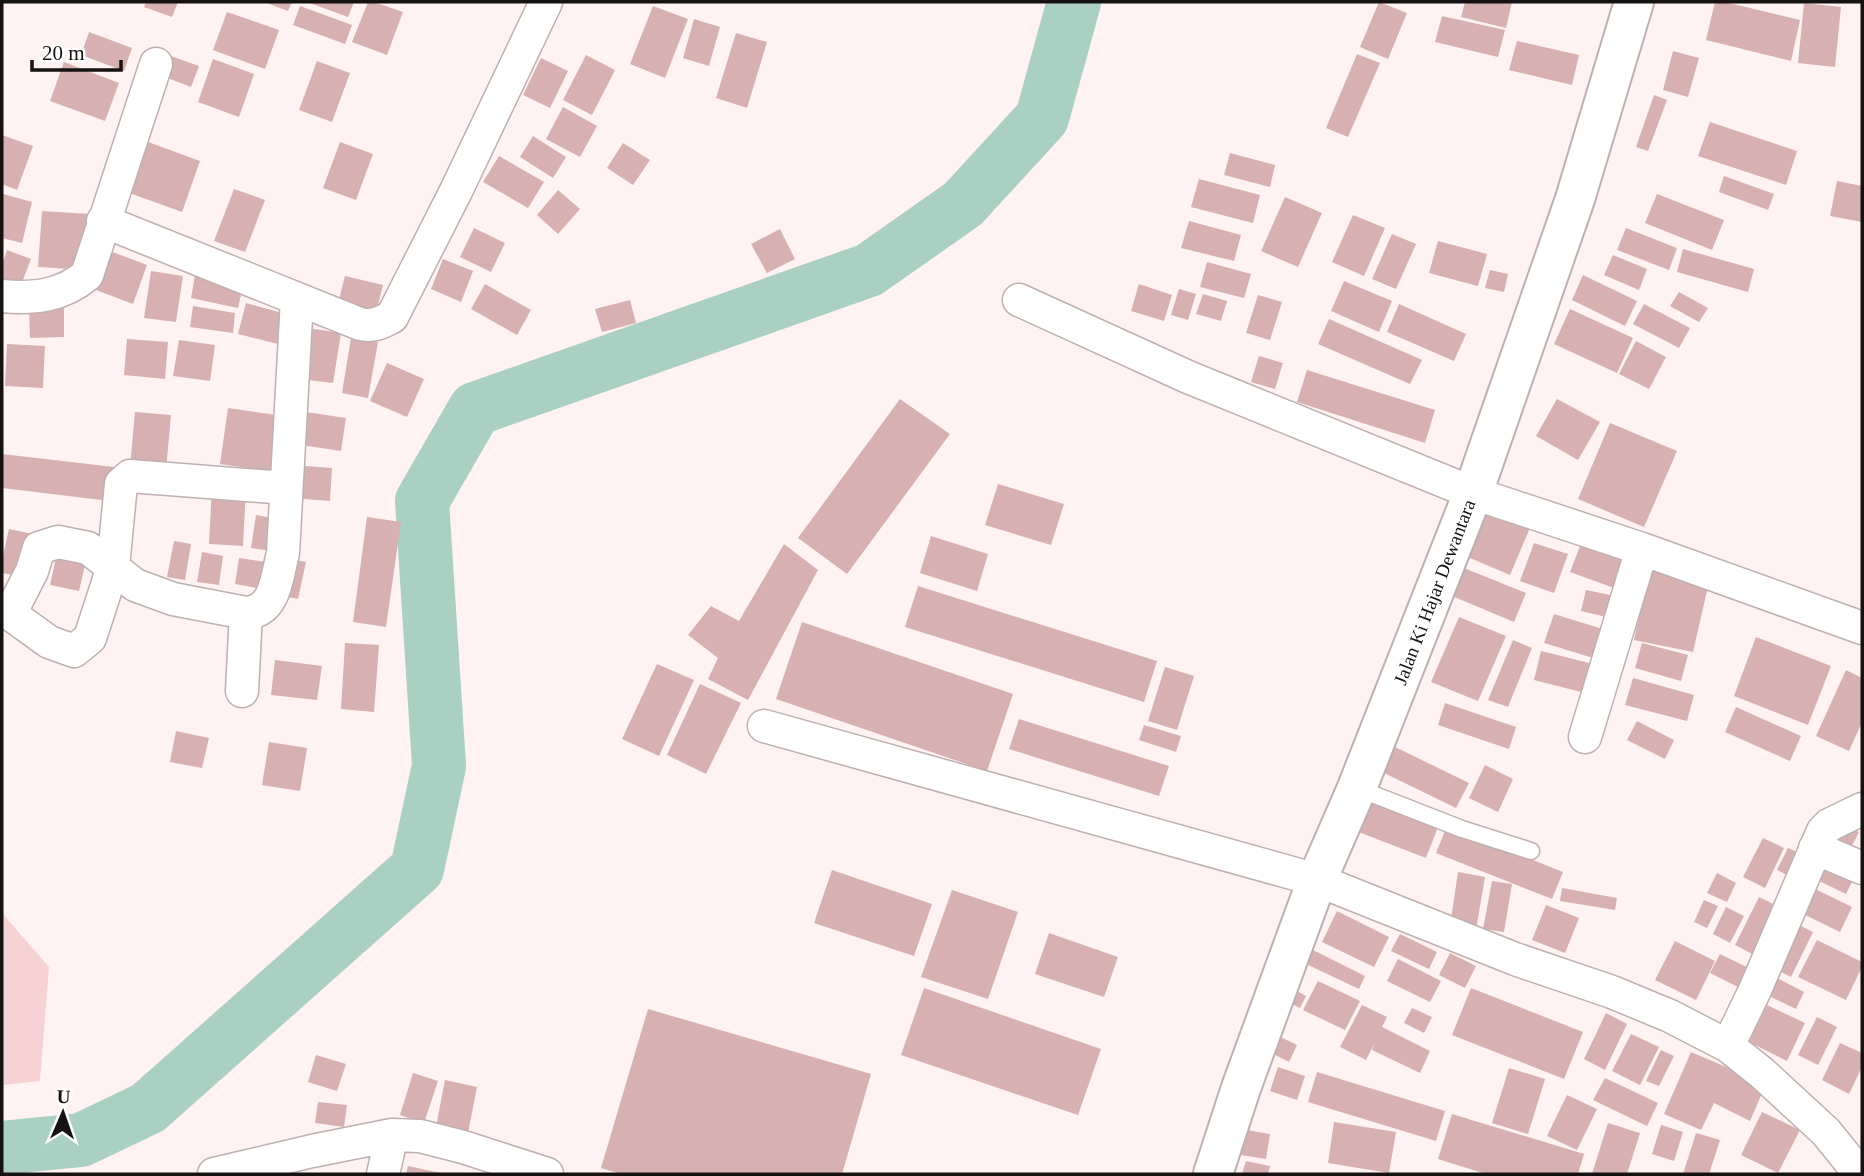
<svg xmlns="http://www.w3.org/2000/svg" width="1864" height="1176" font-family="'Times New Roman',serif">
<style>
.green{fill:#f7d2d4}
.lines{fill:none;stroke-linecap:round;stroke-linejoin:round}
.river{stroke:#a9d0c2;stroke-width:54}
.building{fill:#d7b0b1}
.lane-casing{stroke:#bfb0b0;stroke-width:19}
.street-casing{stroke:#bfb0b0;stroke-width:35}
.secondary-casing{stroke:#bfb0b0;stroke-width:42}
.lane{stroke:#fff;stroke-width:16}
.street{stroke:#fff;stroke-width:32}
.secondary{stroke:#fff;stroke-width:38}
.labels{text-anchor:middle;stroke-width:6;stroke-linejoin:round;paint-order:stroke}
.street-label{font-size:19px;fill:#171212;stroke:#fff}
</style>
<rect width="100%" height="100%" fill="#fff2f2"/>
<path class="green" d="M2 913 49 967 40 1081 2 1085Z"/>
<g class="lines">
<path class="river" d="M2 1148 81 1140 148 1108 417 869 439 766 422 501 475 409 869 270 963 204 1042 118 1074 2"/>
</g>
<path class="building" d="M146 2H178L172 17 144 7Z
M264 2H292L288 11Z
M307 2H354L348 17Z
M368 2H374L403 12 387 55 352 42Z
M1379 2 1407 13 1388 59 1360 47Z
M1465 2H1512L1506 28 1461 17Z
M1715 2H1725L1800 20 1791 61 1706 40Z
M1804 3 1841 7 1835 67 1798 63Z
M300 6 352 25 345 44 293 25Z
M653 6 688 19 665 78 630 64Z
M227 12 279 30 265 69 213 50Z
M1442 16 1505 30 1498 57 1435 42Z
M694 19 720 27 709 66 683 58Z
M89 32 132 48 124 71 81 55Z
M736 33 767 42 747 108 716 98Z
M1517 41 1579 55 1572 85 1509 70Z
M1673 51 1699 58 1688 97 1663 90Z
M165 54 199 66 191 87 157 74Z
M1357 54 1380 63 1348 137 1326 128Z
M586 55 615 70 592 115 563 100Z
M541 58 568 71 550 108 523 95Z
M213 59 254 74 239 117 198 102Z
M317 61 350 73 332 122 299 110Z
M64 62 119 83 105 121 50 101Z
M1654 95 1667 100 1648 151 1636 147Z
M563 107 597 126 580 157 546 139Z
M1710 122 1797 151 1786 185 1698 156Z
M2 135 33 146 17 190 2 184Z
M533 136 566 157 553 178 520 157Z
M140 139 200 161 182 212 121 190Z
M340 142 373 154 356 200 323 188Z
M623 143 650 160 633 185 607 168Z
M1230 153 1275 165 1270 187 1224 175Z
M499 156 544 182 528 208 483 182Z
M1724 176 1774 194 1768 210 1719 192Z
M1199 179 1260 195 1253 223 1191 207Z
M1837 181 1862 186V222L1830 216Z
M234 189 265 200 245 252 214 241Z
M558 190 580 209 558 234 537 215Z
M3 194 32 202 22 243 2 238Z
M1657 194 1724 220 1712 250 1645 223Z
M1285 197 1322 213 1298 267 1261 251Z
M42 211 90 214 87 270 38 267Z
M1353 215 1385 228 1364 276 1332 262Z
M1189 221 1241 235 1234 261 1181 248Z
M474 228 505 243 491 272 460 257Z
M1626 228 1677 248 1669 270 1617 250Z
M780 229 795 259 767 273 751 244Z
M1392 234 1416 244 1396 289 1372 279Z
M1438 241 1487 254 1478 286 1429 273Z
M1683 249 1754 269 1748 292 1677 272Z
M7 250 31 259 18 293 2 287V265Z
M110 251 147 265 133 304 96 290Z
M1613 255 1647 269 1639 290 1604 275Z
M443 259 473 271 461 302 431 289Z
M1207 262 1251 274 1244 298 1200 287Z
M1490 270 1508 274 1504 292 1485 288Z
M151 271 183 276 176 322 144 318Z
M195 275 243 286 238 308 191 298Z
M1583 275 1637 301 1625 326 1572 300Z
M345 276 383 285 375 317 337 307Z
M1344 281 1392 301 1379 332 1331 311Z
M485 284 531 310 517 335 471 309Z
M1139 284 1172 295 1164 321 1131 311Z
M1179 289 1196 294 1188 320 1171 315Z
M1679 292 1708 308 1699 322 1670 306Z
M1203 294 1227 301 1221 321 1196 314Z
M1258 295 1282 302 1270 340 1246 333Z
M630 300 636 323 602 332 595 309Z
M246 303 286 314 278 344 238 334Z
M1399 304 1466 334 1454 361 1387 332Z
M1644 304 1690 328 1679 348 1633 324Z
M193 306 235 313 233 333 190 327Z
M29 308H64V337L30 338Z
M1570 309 1633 338 1617 373 1554 344Z
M1329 319 1422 360 1410 384 1318 344Z
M308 328 341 333 333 383 300 379Z
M351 338 378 342 368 398 342 393Z
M127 339 168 342 165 379 124 375Z
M179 340 215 345 210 381 173 376Z
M1636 341 1666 357 1649 389 1619 374Z
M7 344 45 346 43 388 5 386Z
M1259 356 1283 363 1275 389 1251 382Z
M387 363 424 379 407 417 370 401Z
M1307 370 1435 410 1425 443 1297 402Z
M900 399 950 434 847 574 798 538Z
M1557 399 1600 422 1578 460 1536 436Z
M228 408 283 416 275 472 220 464Z
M135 412 171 415 166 470 130 467Z
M306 412 346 418 341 451 301 445Z
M1610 423 1677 451 1644 527 1578 499Z
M2 454 114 467 110 501 2 488Z
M292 465 332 468 330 501 290 498Z
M998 484 1064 504 1051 545 985 525Z
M212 487 246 489 243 546 209 544Z
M1485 503 1532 523 1510 575 1463 555Z
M256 515 279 519 274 551 251 548Z
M367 517 401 522 386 627 353 622Z
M9 529 38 535 28 578 2 573V560Z
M931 536 988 554 977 591 920 573Z
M174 541 191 544 185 580 167 577Z
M1582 541 1637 561 1625 592 1570 572Z
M1534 543 1568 554 1554 593 1520 581Z
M784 544 818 570 748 700 708 679 718 658 688 635 711 606 739 621Z
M59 545 88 552 79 591 50 585Z
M202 552 223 556 219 585 197 582Z
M239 558 273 563 269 590 235 584Z
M285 558 306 562 298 599 277 595Z
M1464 568 1526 593 1514 622 1452 596Z
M1649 569 1709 582 1693 652 1634 640Z
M918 586 1157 661 1144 702 905 627Z
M1586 590 1620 597 1615 619 1581 611Z
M1554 614 1612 632 1603 661 1544 643Z
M1459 617 1506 636 1478 701 1431 682Z
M802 622 1013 694 987 771 776 699Z
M1756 637 1831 666 1808 725 1734 696Z
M1513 640 1532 648 1508 707 1488 700Z
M345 643 379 645 374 712 341 709Z
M1642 643 1688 655 1681 681 1635 668Z
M1541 651 1601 666 1593 695 1534 680Z
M275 660 322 666 317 700 271 695Z
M657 664 694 680 659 756 622 739Z
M1165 667 1194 676 1177 730 1148 721Z
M1846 670 1862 678V722L1849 751 1816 736Z
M1633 678 1694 695 1687 721 1625 705Z
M700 684 741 703 706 774 667 755Z
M1445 703 1516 727 1509 749 1438 725Z
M1736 707 1801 736 1790 761 1725 732Z
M1019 719 1169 766 1159 796 1009 749Z
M1637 721 1674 740 1665 759 1627 740Z
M1144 725 1181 736 1176 752 1139 740Z
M176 731 209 738 202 768 170 762Z
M269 742 307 748 300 791 262 785Z
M1395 747 1469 783 1456 808 1382 772Z
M1485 765 1513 779 1498 812 1469 798Z
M1369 800 1438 827 1426 858 1356 831Z
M1841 823 1859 832 1845 859 1827 850Z
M1447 826 1563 872 1552 899 1436 853Z
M1763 838 1784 848 1765 888 1743 877Z
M1788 848 1810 858 1799 881 1777 870Z
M1819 856 1856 874 1846 894 1809 876Z
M832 870 932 904 914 956 814 923Z
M1458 872 1485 877 1476 930 1450 926Z
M1717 873 1736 883 1727 902 1707 893Z
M1492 881 1512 884 1504 932 1483 929Z
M1807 885 1852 907 1840 932 1795 910Z
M1562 888 1617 898 1615 910 1560 901Z
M952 890 1018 912 988 999 921 977Z
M1759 897 1788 911 1764 960 1735 945Z
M1704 900 1718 906 1707 928 1694 922Z
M1546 905 1579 918 1565 953 1532 940Z
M1726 907 1744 916 1730 943 1713 934Z
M1337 911 1389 937 1374 967 1322 942Z
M1795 923 1813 932 1791 977 1773 968Z
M1049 933 1118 957 1104 997 1035 974Z
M1400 934 1437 952 1429 969 1391 951Z
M1817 940 1862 962V967L1846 1000 1798 977Z
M1675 941 1715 961 1696 1000 1655 980Z
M1309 948 1365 976 1359 989 1302 962Z
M1450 953 1476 966 1465 988 1439 975Z
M1720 954 1761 974 1752 994 1710 973Z
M1398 959 1441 981 1430 1002 1387 981Z
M1773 976 1804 992 1796 1009 1765 994Z
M1318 981 1360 1001 1345 1030 1303 1010Z
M1290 987 1306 996 1300 1008 1284 1000Z
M924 988 1101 1049 1078 1115 901 1055Z
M1471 988 1583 1032 1564 1079 1452 1035Z
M1362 1005 1387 1017 1382 1027 1430 1051 1420 1073 1372 1050 1375 1042 1366 1060 1340 1047Z
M1767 1005 1805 1023 1787 1061 1749 1042Z
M1412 1008 1432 1017 1424 1033 1404 1023Z
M648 1009 871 1074 842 1174H621L601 1168Z
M1606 1013 1627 1024 1605 1070 1584 1059Z
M1817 1017 1837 1027 1818 1065 1798 1055Z
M1270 1032 1297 1045 1289 1062 1262 1048Z
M1631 1034 1659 1047 1640 1085 1612 1071Z
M1840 1043 1862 1053V1067L1849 1094 1822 1080Z
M1661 1050 1674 1056 1659 1086 1646 1081Z
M1691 1052 1766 1084 1750 1121 1714 1103 1701 1130 1664 1114Z
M316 1055 346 1064 337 1091 308 1082Z
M1278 1067 1305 1076 1297 1100 1270 1091Z
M1509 1068 1545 1079 1528 1134 1492 1123Z
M1317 1072 1445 1111 1436 1141 1308 1102Z
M413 1073 438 1081 424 1123 400 1115Z
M1605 1078 1658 1103 1647 1126 1593 1100Z
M445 1080 477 1087 467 1138 435 1132Z
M1567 1095 1597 1109 1577 1150 1547 1136Z
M318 1102 347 1105 344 1127 315 1123Z
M1762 1112 1800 1130 1778 1173 1741 1155Z
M1452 1114 1584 1154 1578 1174H1486L1438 1159Z
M1334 1122 1396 1132 1389 1173 1328 1163Z
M1608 1123 1640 1133 1627 1174H1592Z
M1661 1125 1683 1132 1674 1161 1652 1154Z
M1246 1130 1270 1134 1266 1159 1241 1155Z
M1696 1133 1720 1140 1709 1174H1683Z
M1246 1161 1270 1166 1268 1174H1242Z
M408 1166 441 1173V1174H406Z"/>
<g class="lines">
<defs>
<path id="lane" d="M1357 788 1462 829 1531 851"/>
<path id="street" d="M103 221 360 324C373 327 380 323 392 317L456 191 546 2
M2 296C34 299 62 296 87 275L156 64
M1019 300 1188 377 1473 493 1642 549 1862 628
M2 608 49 642 74 651 90 638 113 567 121 484 130 476 286 488
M10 614 32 571 39 548 58 542 88 548 135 585 173 599 246 613C276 612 277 575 283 553L297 299
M242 691 246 613
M764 726 1317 880 1515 959 1612 992 1670 1016 1728 1046 1762 1073 1826 1132 1860 1174
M1585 737 1642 549
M1815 848 1862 868
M1728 1046 1755 990 1823 831 1829 825 1862 809
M214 1174 312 1151 392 1135 420 1136 463 1147 547 1174
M383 1174 392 1135"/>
<path id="secondary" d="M1213 1174 1241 1088 1317 880 1357 788 1473 493 1575 199 1634 2"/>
</defs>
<use href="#lane" class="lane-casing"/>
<use href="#street" class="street-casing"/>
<use href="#secondary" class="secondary-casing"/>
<use href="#lane" class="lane"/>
<use href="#street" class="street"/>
<use href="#secondary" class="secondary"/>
</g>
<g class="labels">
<g class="street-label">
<text transform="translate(1434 592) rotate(-69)" y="7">Jalan Ki Hajar Dewantara</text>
</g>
</g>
<rect width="1864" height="1176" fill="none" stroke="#171212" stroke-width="7"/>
<g transform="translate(63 1113) rotate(2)" stroke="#ffffff" stroke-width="5" paint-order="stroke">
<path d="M0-5L12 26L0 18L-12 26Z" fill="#171212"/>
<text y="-10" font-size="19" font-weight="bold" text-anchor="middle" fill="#171212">U</text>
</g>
<path d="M32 60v10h89v-10" fill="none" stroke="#171212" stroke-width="3.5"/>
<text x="42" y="60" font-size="21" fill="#171212" stroke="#ffffff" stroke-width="5" paint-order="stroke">20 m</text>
</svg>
